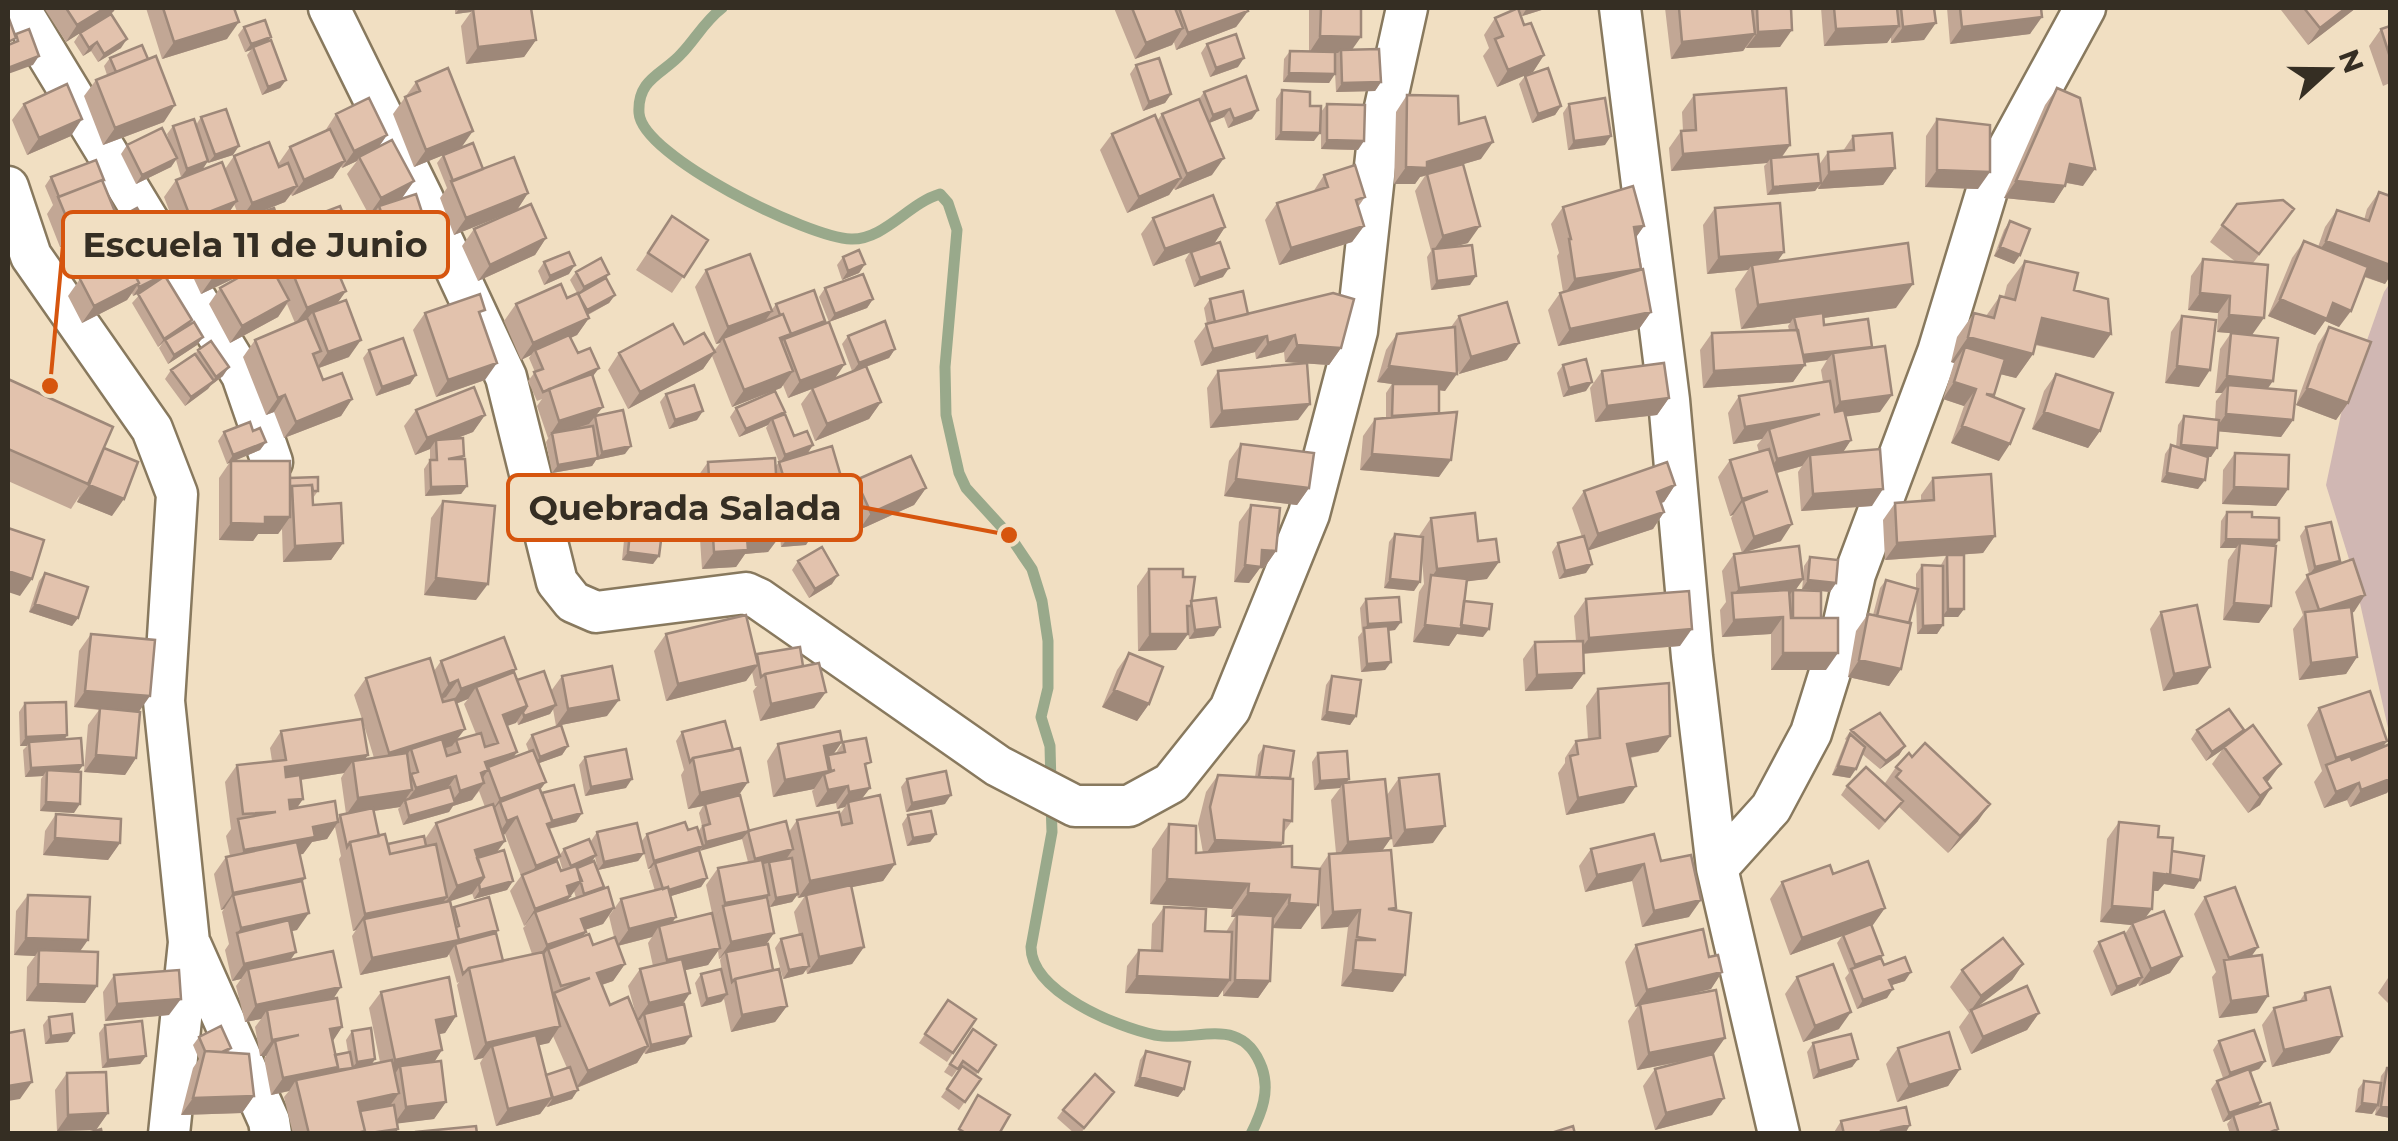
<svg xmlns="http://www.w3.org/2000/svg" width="2398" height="1141" font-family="Montserrat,sans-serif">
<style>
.green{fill:#d0b7b3}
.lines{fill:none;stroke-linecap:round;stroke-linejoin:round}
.stream{stroke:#99a98b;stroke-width:11}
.minor-casing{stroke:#88795e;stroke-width:45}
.minor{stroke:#fff;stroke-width:40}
.wall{fill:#c2a795;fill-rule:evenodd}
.shaded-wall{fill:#9e8879}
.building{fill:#e2c2ad;stroke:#9e8879;stroke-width:2.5}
.leader{fill:none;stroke:#d6550e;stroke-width:4}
.callout-dot{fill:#d6550e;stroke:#f1dfc2;stroke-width:4}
.callout{fill:#f1dfc2;stroke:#d6550e;stroke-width:4}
.callout-label{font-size:35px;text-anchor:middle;font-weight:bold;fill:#352e23}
</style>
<rect width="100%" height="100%" fill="#f1dfc2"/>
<path class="green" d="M2390 283V737L2353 572 2326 485 2341 414 2384 292Z"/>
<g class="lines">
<path class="stream" d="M722 8C705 21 696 38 682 53 664 74 637 78 639 113 642 157 810 238 851 239 884 240 909 203 940 194L948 203 957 230 945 367 946 415 959 473 966 488 1009 535 1032 569 1042 601 1048 641V688L1041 717 1050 746 1051 785
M1051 803 1052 832 1031 947C1031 992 1117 1027 1155 1035 1197 1043 1242 1013 1262 1068 1270 1091 1262 1112 1251 1134"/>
<defs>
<path id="minor" d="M19 8 242 375 272 462
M329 8 422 197 506 377 557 582 573 602 596 612 746 593 759 599 998 766 1075 806H1129L1171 783 1230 709 1309 514 1357 331 1378 139 1407 8
M1620 8 1669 400 1692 657 1717 868 1779 1134
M8 187 31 256 152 429 177 494 164 701 189 942 169 1134
M1717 868 1771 808 1811 733 1840 640 1855 574 1938 352 1989 184 2085 8
M191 946 269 1121 271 1134"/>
</defs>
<use href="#minor" class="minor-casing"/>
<use href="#minor" class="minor"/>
</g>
<path class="wall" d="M44 8H116L113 12 66 42Z
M146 8H234L227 39 162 59Z
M455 8H531L536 40 524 57 466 64 461 26 471 12 455 14Z
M1114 8H1247L1248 11 1236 27 1176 50 1174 42 1172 45 1135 59Z
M1309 8H1361L1352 50 1381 82 1375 91 1336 92 1335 72 1329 83 1283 82 1284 59 1290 51H1309Z
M1519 8H1548L1522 16Z
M1665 8H1791L1780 47 1746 48V47L1743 51 1671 59Z
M1821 8H1934L1924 40 1891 43V37L1887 43 1824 46Z
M1947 8H2041L2030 34 1950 44Z
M2283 8H2356L2308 45 2281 10Z
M1495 18 1524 25 1544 55 1533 72 1497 87 1483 56 1489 48 1484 35Z
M2390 26V83L2383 86 2369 46 2381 29Z
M244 27 271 37 268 41 286 80 280 88 262 95 247 55 251 50 245 52 238 35Z
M80 33 121 48 98 62 91 51 83 56 74 42Z
M1207 44 1238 67 1210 77 1201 53Z
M110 58 164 122 103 145 84 96 96 80 107 75 104 66Z
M1136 65 1171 94 1165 103 1143 111 1130 74Z
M1525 76 1561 106 1555 115 1532 123 1519 84Z
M416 82 461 148 483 169 528 193 517 210 546 238 535 255 478 281 462 246 474 229 514 211 454 235 440 198 447 188 437 163 443 155 414 167 393 114Z
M2057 88 2083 186 2066 183 2054 203 2004 198 2045 105Z
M1282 90 1310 106 1314 141 1275 140 1276 99Z
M1204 92 1252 119 1228 128 1224 117 1209 123 1212 175 1175 190 1174 188 1169 195 1127 213 1100 150 1112 134 1157 121 1162 114 1199 99Z
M1407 95 1459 124 1481 159 1463 164 1468 243 1455 246 1470 285 1431 290 1427 257 1431 251 1415 191 1425 176 1420 177 1415 184H1394L1396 112Z
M1694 95 1790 145 1782 157 1819 165 1828 152 1843 151 1853 136 1895 168 1883 185 1818 189V187L1815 191 1767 195 1764 166 1767 163 1671 171 1669 148 1681 131H1683L1682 112Z
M24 104 71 136 27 155 12 120Z
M1327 104 1358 150 1321 149V112Z
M1569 104 1605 145 1568 150 1563 113Z
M336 114 387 135 378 148 414 181 402 198 432 243 421 259 384 272 367 223 375 212 369 215 347 174 357 161 342 168 341 166 333 178 292 196 291 194 285 202 249 216 284 239 278 247 245 257 235 278 201 294 180 249 192 232 208 225 179 236 164 197 176 180 225 169 234 156 278 164 290 147 325 131ZM234 204 240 219 231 222 229 224 226 217Z
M201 117 233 155 208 163V161L202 170 181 177 176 160 171 167 136 184 121 154 127 145 170 143 167 134 173 126 196 125Z
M1937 119 1978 189 1925 187 1926 136Z
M1324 175 1365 197 1358 207 1364 226 1352 242 1279 265 1265 220 1277 203 1313 192Z
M51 177 103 182 109 224 154 237 148 246 126 258 171 271 166 278 192 320 189 325 203 337 197 345 168 364 159 348 162 344 158 347 132 303 142 292 133 296 132 293 127 300 82 323 68 296 80 279 116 261 100 234 102 231 60 247 47 214 53 205 45 186Z
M2379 192 2390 196V276L2385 284 2364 277 2339 327 2325 321 2315 335 2268 316 2292 258 2304 241 2318 247 2325 227 2337 210 2364 220 2367 209Z
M2237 204 2294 209 2253 263 2252 335 2268 389 2293 420 2281 437 2218 431 2211 457H2208L2198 489 2161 482 2165 454 2171 445 2176 447 2178 425 2184 416 2215 419 2216 401 2222 393H2215L2220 349 2231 333 2217 332 2218 313 2188 310 2191 276 2203 259 2236 262 2210 242Z
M1563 207 1644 226 1636 237 1651 312 1639 329 1558 346 1548 310 1560 293 1563 292 1557 256 1559 253 1551 224Z
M1715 208 1784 252 1777 261 1896 308 1823 318 1824 325 1880 412 1846 416 1851 440 1843 452 1872 506 1801 511 1798 472 1802 466 1777 473 1781 541 1743 553 1803 577 1804 566 1810 557 1836 583 1830 592 1821 591V618L1826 670H1771V634L1722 637 1720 610 1726 602 1722 571 1734 554 1742 553 1731 518 1733 515 1730 516 1718 477 1730 460 1759 452 1757 445 1762 439 1733 444 1728 413 1739 396 1823 382 1821 370 1827 360 1805 363V365L1793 382 1703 388 1700 350 1712 333 1789 330 1788 326 1790 323 1741 329 1735 289 1748 270 1707 274 1703 225ZM1803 580 1802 589 1820 591 1795 590Z
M314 216 343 238 326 244 346 291 337 303 349 357 319 368 323 380 352 399 341 416 284 438 274 412 266 415 243 357 255 340 295 323 287 304 278 317 230 343 209 304 220 288 272 269 284 252 314 239 308 225Z
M672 216 708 240 672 293 636 270Z
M1153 218 1225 227 1214 244 1223 277 1194 287 1185 260 1190 252 1153 266 1141 234Z
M2010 221 2020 255 2014 264 1994 256 2004 230Z
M843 257 865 264 859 273 842 280 837 265Z
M2025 261 2074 290 2094 358 2035 345 2033 354 2016 378 2000 374 1993 397 1999 461 1951 443 1964 406 1943 399 1954 363 1951 362 1957 337 1974 313 1986 316 2000 296 2004 297 2007 285Z
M544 262 569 274 544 285 538 271Z
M706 270 771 311 776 304 825 321 823 324 829 322 819 297 825 288 873 299 867 308 829 322 835 379 852 371 842 344 848 336 895 349 889 358 866 367 881 402 869 419 815 441 801 404 812 389 788 398 783 385 781 388 732 407 712 356 703 369 628 409 608 370 619 353 684 344 714 351 720 343 716 344 695 287Z
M576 272 605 279 615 295 609 303 588 315 589 318 577 335 571 338 578 353 599 368 593 376 597 415 625 454 596 460 592 466 552 473 546 442 549 437 548 438 537 406 542 399 537 401 528 381 535 372 529 358 531 355 521 360 504 321 516 304 567 298 577 293 570 280Z
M1210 299 1248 314 1341 348 1329 365 1285 362 1284 352 1256 359 1255 352 1201 366 1194 341 1207 324 1204 308Z
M425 313 481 317 485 380 436 397 413 330Z
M1459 316 1519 343 1507 360 1459 374 1456 362 1445 391 1439 390V477L1360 470 1363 436 1375 419 1386 418V393L1392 384 1377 382 1386 350 1397 334 1451 327Z
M2182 316 2199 387 2165 383 2171 332Z
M2329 327 2348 403 2336 420 2296 405 2318 344Z
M198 350 223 376 185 406 165 379 171 370 195 354Z
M369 350 416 375 410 384 376 396 363 358Z
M1563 365 1586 391 1563 397 1557 373Z
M1218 371 1298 420 1210 428 1207 388Z
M1602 371 1669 398 1657 415 1595 422 1590 388Z
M2056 374 2100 431 2088 448 2032 429 2044 391Z
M8 379 103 450 112 516 77 502 80 495 71 509 8 481Z
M666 394 697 420 669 429 660 402Z
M736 408 785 412 782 415 794 436 813 445 807 454 830 497 809 503 806 545 781 547 780 536 768 552 745 554 736 567 702 569 696 479 708 462 775 467 779 462 766 428 768 425 739 437 730 417Z
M416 410 485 415 473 432 455 439 463 459 467 486 461 494 425 496 424 469 430 460V449L415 455 404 426Z
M253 431 266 442 260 450 233 461 290 478 318 491 313 498V505L343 543 331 560 283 562 282 529 278 534H258L253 541 219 540V478L230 462 227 464 218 441 224 432Z
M1241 444 1309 488 1297 505 1224 496 1229 461Z
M2235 453 2288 489 2276 506 2222 504 2223 470Z
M1933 478 1995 536 1983 553 1956 555 1964 609 1958 617H1943V625L1937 634H1917L1916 596 1909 623 1901 669 1889 686 1848 677 1856 631 1868 614 1873 615 1880 588 1886 580 1916 588V574L1922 565H1941L1946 556 1885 560 1883 520 1895 503 1921 501V495Z
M856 480 926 488 914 505 859 530 845 497Z
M649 483 676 519H664L653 564 622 560 626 521 632 512 642 514 643 492Z
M1675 485 1664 502 1661 503 1664 512 1653 529 1588 550 1586 573 1559 579 1552 552 1558 543 1582 537 1572 508 1584 491Z
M443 501 476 600 424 595 431 518Z
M1251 505 1276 551 1264 568H1260L1249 583 1234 582 1239 522Z
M2227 512 2252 517 2275 546 2271 606 2259 623 2223 620 2228 560 2236 548H2220L2221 521Z
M1431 518 1478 541 1487 579 1466 581 1464 601 1483 637 1457 634 1449 646 1413 642 1419 592 1424 584 1422 558 1414 591 1384 588 1389 542 1395 534 1419 536Z
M2306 527 2365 595 2351 612 2357 657 2346 674 2299 680 2293 629 2303 615 2295 592 2309 574 2300 536Z
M798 561 832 584 809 598 792 570Z
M1149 569 1183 577 1192 601 1214 636 1189 639 1188 630V634L1176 650 1138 651 1137 586Z
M45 573 78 618 72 626 29 612 39 581Z
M1366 599 1395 630 1389 631 1391 662 1385 670 1361 672 1358 637 1362 632 1360 608Z
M1586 599 1680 646 1583 654 1584 673 1572 689 1525 691 1523 659 1535 642 1576 641 1574 616Z
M2161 612 2198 684 2163 691 2150 629Z
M91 634 139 711 136 758 125 775 84 772 88 725 99 710 74 707 79 651Z
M666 634 756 656 757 654 803 666 826 692 814 708 760 721 753 691 757 686H755L752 672 746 681 666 701 654 651Z
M1129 653 1149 704 1137 721 1102 707 1117 670Z
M441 661 513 672 517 680 551 691 562 676 607 716 561 725 568 746 562 755 539 763 546 782 540 789 542 793 582 813 576 822 549 829 559 856 564 849 592 845 591 841 597 832 641 842 647 834 688 830 698 832 702 826 699 813 703 806 688 809 681 775 684 770 676 741 682 732 733 750 748 782 738 796 749 831 789 832 797 820 840 814 845 807 837 809 836 803 816 807 812 791 814 789 773 797 767 761 778 744 834 754 836 753 843 742 866 769 870 788 861 799 895 864 883 881 851 887 864 947 852 964 807 974 806 969 803 974 783 979 775 948 781 939 799 935 794 912 805 896 798 898 797 895 792 902 770 907 768 896 767 898 774 933 766 944 773 970 787 1006 775 1022 731 1032 724 999 721 1002 701 1007 695 983 701 974 724 982 720 960 721 958 719 959 718 951 708 965 685 970 682 1004 685 1044 645 1054 644 1052 637 1063 577 1088 572 1099 547 1107 546 1106 540 1114 496 1126 480 1063 483 1058 474 1060 457 985 459 982 457 983 449 954 447 957 360 975 352 936 356 930 353 931 339 859 341 856 335 827 327 839 312 842 303 854H300L302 881 297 930 291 931 290 960 334 998 342 1027 332 1041 335 1054 348 1052 346 1040 352 1031 375 1059 372 1064 380 1062 369 1008 381 992 456 1016 445 1033 439 1034 442 1050 434 1062 446 1102 434 1119 397 1123 395 1134H293L284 1097 289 1091 271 1095 264 1058 266 1056H260L255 1027 261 1019 245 1022 236 986 241 979 232 981 225 950 229 944 222 912 224 909 221 910 214 874 226 857 230 856 226 836 231 829 225 782 237 765 272 761 270 748 281 731 362 719 354 695 366 678 434 671ZM468 699 464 704 476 734 457 740 456 704ZM553 709 556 726 532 735 526 744 529 752 514 757 507 726 517 721 518 725 550 714ZM363 722 374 758 364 759ZM344 773 341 778 346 814 340 815 338 819 297 808 303 799 301 780ZM479 791 485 807 436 823 425 839 388 844 379 836 374 811 400 807 398 809 403 825 449 812 453 806 472 800ZM505 834 521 876 510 891 524 926 526 925 523 928 532 954 503 961 495 934 454 907 452 909 450 901 472 893 474 899 507 890 513 881 497 852 505 841 503 835ZM742 839 748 862 718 868 706 885 712 913 672 923 676 917 671 896 701 887 707 878 699 851 700 850ZM644 853 648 869 651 868 649 871 655 891 621 899 609 916 614 937 593 945 583 936 586 932 585 930 603 924 614 908 602 889 604 887 592 862 595 857 598 870 638 861ZM559 858 563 871H561L556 862ZM574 891 576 898 566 901 570 897ZM652 937 648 943 653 966 640 969 628 986 636 1015 610 1005 602 985 613 981 625 964 618 946ZM553 1036 567 1068 546 1075 538 1045 549 1043Z
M1332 676 1356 716 1350 725 1321 720 1326 685Z
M1598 689 1670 736 1658 752 1630 758 1624 803 1566 815 1558 773 1565 763V758L1576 741 1588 740 1586 706Z
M25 703 67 735 65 740 83 765 78 772 74 813 40 811 41 779 43 776 25 777 23 750 27 746H20L19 712Z
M2319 708 2387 741 2383 747 2390 744V788L2387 793 2350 807 2347 800 2324 808 2314 782 2322 771 2307 725Z
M1851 730 1905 746 1899 755 1880 769 1862 754 1850 778 1832 775 1846 740 1845 739Z
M2197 730H2244L2241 734 2269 780 2267 782 2260 805 2248 813 2212 764 2222 750 2206 761 2191 739Z
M1264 746 1290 778 1292 821 1284 832 1281 847 1292 867 1319 869 1329 854 1336 853 1331 800 1340 788 1314 790 1312 762 1318 753 1349 779 1346 783 1391 838 1382 851 1396 908 1394 910 1393 992 1341 986 1348 927 1321 929 1319 890 1301 929 1272 928 1270 981 1258 998 1223 996V990L1218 997 1125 993 1127 966 1139 950H1151L1152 924 1164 907 1205 931 1226 932 1235 917H1231L1232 909 1150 904 1152 849 1169 824 1196 853H1203L1198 824 1206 792 1218 775 1255 777 1258 755Z
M585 757 626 788 585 796 579 765Z
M1896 767 1978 821 1948 853 1899 807 1879 830 1841 795 1847 786 1885 783Z
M1399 778 1433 843 1393 847 1387 795Z
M907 779 945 804 906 812 901 787Z
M56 814 120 843 108 860 43 855 45 831Z
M908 815 936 834 930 842 907 846 902 824Z
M2119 822 2158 837 2172 851 2194 889 2164 884 2158 891H2153L2145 918 2182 956 2170 973 2139 986 2138 983 2136 986 2111 996 2093 951 2099 942 2125 934 2131 925 2100 922 2107 839Z
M1591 849 1661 861 1689 917 1642 927 1632 881 1585 892 1579 866Z
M1833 874 1885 908 1871 926 1883 955 1880 958 1884 965 1905 981 1891 985 1887 998 1857 1009 1845 978 1849 973 1837 943 1842 936 1790 955 1770 899 1782 882Z
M28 895 80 951 97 986 85 1003 26 1001 27 967 35 956 14 955 16 911Z
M2205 897 2258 947 2251 956 2257 1013 2219 1018 2212 977 2216 972 2194 914Z
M1636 945 1709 957 1722 972 1711 989 1675 998 1713 1055 1712 1115 1655 1130 1643 1086 1655 1069 1691 1060 1637 1070 1628 1021 1638 1006 1635 1007 1625 962Z
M2023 964 2012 980 1976 1008 2039 1013 2027 1030 1971 1054 1959 1027 1969 1013 1950 987 1962 970Z
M114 975 169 1015 105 1021 103 992Z
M2390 975V1005L2378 993Z
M1797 977 1839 1029 1803 1042 1785 994Z
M2305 993 2330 1053 2272 1067 2262 1025 2274 1008 2299 1002Z
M948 1000 976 1019 947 1062 919 1043Z
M49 1017 68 1042 45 1044 43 1025Z
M105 1025 146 1056 140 1064 102 1068 99 1033Z
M973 1029 996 1045 976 1075 981 1079 959 1110 941 1097 959 1071 957 1070 952 1077 944 1072Z
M199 1037 231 1048 228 1053 254 1096 242 1113 181 1115 193 1068 199 1059 193 1045Z
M2219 1041 2265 1061 2259 1069 2251 1072 2261 1102 2257 1108 2278 1129 2276 1134H2230L2227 1124 2231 1119 2223 1122 2211 1089 2217 1081 2223 1078 2213 1050Z
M1813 1043 1858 1059 1852 1067 1813 1079 1807 1052Z
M1898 1048 1960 1069 1948 1086 1897 1102 1886 1064Z
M1146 1051 1184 1089 1178 1097 1134 1086 1140 1060Z
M2387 1068H2390V1118L2375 1115 2376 1109 2372 1114 2355 1112 2358 1089 2364 1081 2380 1083 2381 1076Z
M67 1073 108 1113 96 1130 57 1131 55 1090Z
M1114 1092 1080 1134H1075L1057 1118 1063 1110Z
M1841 1121 1905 1134H1833Z"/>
<path class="shaded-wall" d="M105 8H116L113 12 66 42 77 25Z
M460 8H509L473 9 471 12 455 14Z
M1527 8H1548L1522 16Z
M2346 8H2356L2308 45 2320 28Z
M1248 11 1236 27 1176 50 1188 33Z
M2042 17 2030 34 1950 44 1962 27Z
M239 22 227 39 162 59 174 42Z
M1936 23 1924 40 1891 43 1903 27Z
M1899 26 1887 43 1824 46 1836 29Z
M1183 28 1172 45 1135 59 1146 43Z
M1792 30 1780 47 1746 48 1758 32Z
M1755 34 1743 51 1671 59 1682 42Z
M1320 36 1361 37 1349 54 1341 50 1338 53H1309Z
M271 37 265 45 253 47 251 50 245 52 251 44Z
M127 39 121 48 98 62 104 54Z
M536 40 524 57 466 64 478 47Z
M97 42 91 51 83 56 89 48Z
M1544 55 1533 72 1497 87 1508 70Z
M39 56 33 65 8 74V68Z
M1244 58 1238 67 1210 77 1216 68Z
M1289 73 1335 74 1329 83 1283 82Z
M286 80 280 88 262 95 268 87Z
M1381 82 1375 91 1336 92 1342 83Z
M1171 94 1165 103 1143 111 1149 102Z
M175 105 164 122 103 145 115 128Z
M1561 106 1555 115 1532 123 1538 114Z
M1230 109 1224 117 1207 124 1213 115Z
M1258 110 1252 119 1228 128 1234 119Z
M82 119 71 136 27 155 39 138Z
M473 131 461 148 414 167 426 150Z
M1281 132 1320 133 1314 141 1275 140Z
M387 135 375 152 359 157 357 161 342 168 354 151Z
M1611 136 1605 145 1568 150 1574 141Z
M1327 140 1364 141 1358 150 1321 149Z
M1493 142 1481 159 1420 177 1415 184H1394L1406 167Z
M1790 145 1778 162 1771 158 1767 163 1671 171 1683 154Z
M239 146 233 155 208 163 215 155Z
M177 158 171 167 136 184 142 175Z
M1224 158 1212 175 1175 190 1187 174Z
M208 161 202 170 181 177 187 169Z
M345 161 333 178 292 196 304 180Z
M2070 164 2095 169 2083 186 2058 181Z
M1895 168 1883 185 1818 189 1829 172Z
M1937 170 1990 172 1978 189 1925 187Z
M1181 178 1169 195 1127 213 1139 197Z
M414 181 402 198 379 206 375 212 369 215 381 198Z
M2016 181 2065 186 2054 203 2004 198Z
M1821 183 1815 191 1767 195 1773 187Z
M297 186 285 202 240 220 252 203Z
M528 193 517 210 454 235 466 218Z
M237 201 225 218 179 236 191 219Z
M116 214 102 231 60 247 72 231Z
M1364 226 1352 242 1279 265 1291 248Z
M1480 226 1468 243 1432 253 1443 236Z
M1644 226 1632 243 1634 227Z
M1225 227 1214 244 1153 266 1165 249Z
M349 229 343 238 317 248 323 239Z
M154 237 148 246 117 263 123 255Z
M546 238 535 255 478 281 490 265Z
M284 239 278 247 234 261 240 252Z
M2326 241 2390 265V276L2385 284 2314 258Z
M432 243 421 259 384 272 396 255Z
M2000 247 2020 255 2014 264 1994 256Z
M1784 252 1772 269 1752 265 1748 270 1707 274 1719 257Z
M247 261 235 278 201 294 213 277Z
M865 264 859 273 842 280 848 271Z
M575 265 569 274 544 285 550 276Z
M1229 268 1223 277 1194 287 1200 278Z
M1641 269 1629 286 1563 296 1575 279Z
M171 271 165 280 133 296 139 287Z
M609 274 603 282 578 295 584 287Z
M1476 276 1470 285 1431 290 1437 281Z
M139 283 127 300 82 323 94 306Z
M1913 284 1896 308 1795 322 1794 317 1790 323 1741 329 1758 305Z
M346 291 334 308 313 312 307 319 295 324 307 308Z
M2200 293 2230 296 2218 313 2188 310Z
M615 295 609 303 581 318 587 310Z
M873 299 867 308 829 322 835 314Z
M2280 299 2333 303 2351 311 2339 327 2325 321 2315 335 2268 316Z
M289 300 278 317 230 343 242 326Z
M772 311 760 328 723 338 720 343 716 344 728 327Z
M1651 312 1639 329 1558 346 1570 329Z
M2229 315 2264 318 2252 335 2217 332Z
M589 318 577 335 536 353 535 350 531 355 521 360 533 343Z
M2042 318 2111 334 2094 358 2025 342Z
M192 320 186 329 165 340 158 347 164 339Z
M825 321 819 330 784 339 774 353 780 338Z
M1295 335 1284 352 1256 359 1268 343Z
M1267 336 1255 352 1201 366 1213 349Z
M203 337 197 345 168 364 174 355Z
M1968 337 2033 354 2016 378 1960 364 1965 347 1954 363 1951 362Z
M361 340 349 357 316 369 328 352Z
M1519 343 1507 360 1459 374 1471 357Z
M1297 345 1341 348 1329 365 1285 362Z
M1872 347 1833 353 1827 360 1794 364 1800 356Z
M895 349 889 358 852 372 859 363Z
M715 352 703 369 628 409 640 392Z
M497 363 485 380 436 397 448 380Z
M845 364 833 381 788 398 800 381Z
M1805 365 1793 382 1703 388 1714 371Z
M1389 366 1457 374 1445 391 1377 382Z
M2177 366 2210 370 2199 387 2165 383Z
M229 367 223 376 211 385 208 389 185 406 191 397Z
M599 368 593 376 549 390Z
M793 371 781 388 732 407 744 390Z
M416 375 410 384 376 396 382 387Z
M2227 376 2273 381 2261 398 2228 385 2222 393H2215Z
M1592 382 1586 391 1563 397 1569 388Z
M1954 382 1976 389 1964 406 1943 399Z
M2307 388 2348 403 2336 420 2296 405Z
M285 395 274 412 266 415 278 398Z
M1892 395 1880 412 1828 419 1840 402Z
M1669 398 1657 415 1595 422 1607 406Z
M352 399 341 416 284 438 296 422Z
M881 402 869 419 815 441 827 424Z
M1310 404 1298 420 1210 428 1222 411Z
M603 407 589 424 552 436V433L548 438 559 421Z
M703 411 697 420 669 429 675 420Z
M785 412 779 420 772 419 768 425 739 437 746 429Z
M2044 412 2100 431 2088 448 2032 429Z
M1820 414 1769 429 1762 439 1733 444 1745 427Z
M2226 414 2293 420 2281 437 2214 431Z
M485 415 473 432 436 446V440L430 449 415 455 427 438Z
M1962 426 2010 444 1999 461 1951 443Z
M1851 440 1840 457 1810 455 1802 466 1765 476 1777 459Z
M266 442 260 450 227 464 233 455Z
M813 445 807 454 779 464 785 455Z
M2181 445 2217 448 2211 457 2175 454Z
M631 446 625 454 596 460 592 466 552 473 558 465 598 458 602 452Z
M1372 454 1451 460 1439 477 1360 470Z
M2167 473 2205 480 2198 489 2161 482Z
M1236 479 1309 488 1297 505 1224 496Z
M842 480 830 497 784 510 783 504 777 512 789 495Z
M89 485 124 499 112 516 77 502Z
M1675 485 1664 502 1645 508 1657 492Z
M467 486 461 494 425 496 431 487Z
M2234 487 2288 489 2276 506 2222 504Z
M926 488 914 505 859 530 871 513Z
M1883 489 1872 506 1801 511 1813 494Z
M1768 491 1743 501 1733 515 1730 516 1742 499Z
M648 509 682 511 676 519 642 518Z
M1664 512 1653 529 1587 551 1598 534Z
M265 517H290L278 534H258L253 541 219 540 231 523Z
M1792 524 1781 541 1742 553 1754 537Z
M780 536 768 552 745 554 736 567 702 569 714 552 747 538Z
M812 536 806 545 781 547 787 539Z
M1995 536 1983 553 1885 560 1897 543Z
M2226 539 2279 540 2273 548 2240 543 2236 548H2220Z
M343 543 331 560 283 562 295 546Z
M1262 550 1276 551 1264 568H1260L1249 583 1234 582 1245 565Z
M628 552 659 556 653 564 622 560Z
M2340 561 2334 570 2309 575 2315 567Z
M1499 562 1487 579 1430 586 1431 578 1437 569Z
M1592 564 1586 573 1559 579 1565 571Z
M8 571 32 579 20 596 8 592Z
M838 575 832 584 809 598 815 589Z
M436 578 488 584 476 600 424 595Z
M1390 579 1420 582 1414 591 1384 588Z
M1803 579 1793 594V590L1789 596 1732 597 1739 588Z
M1808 580 1836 583 1830 592 1802 589Z
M2365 595 2354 612 2307 627 2319 610Z
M2234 603 2271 606 2259 623 2223 620Z
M35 604 78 618 72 626 29 612Z
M1948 609H1964L1958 617H1942Z
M1783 617 1771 634 1722 637 1734 620Z
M1401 622 1395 630 1365 633 1364 629 1368 624Z
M1425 625H1459L1489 629 1483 637 1457 634 1449 646 1413 642Z
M1943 625 1937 634H1917L1923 626Z
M1220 627 1214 636 1189 639 1195 630Z
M1692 629 1680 646 1577 654 1589 638Z
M1150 634H1188L1176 650 1138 651Z
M1783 653H1838L1826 670H1771Z
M2357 657 2346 674 2299 680 2311 663Z
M1859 660 1901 669 1889 686 1848 677Z
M1391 662 1385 670 1361 672 1367 664Z
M758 665 746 681 666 701 678 684Z
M2210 667 2198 684 2163 691 2174 674Z
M516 669 504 686 476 687 468 699 450 706 461 689Z
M1584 673 1572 689 1525 691 1537 675Z
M458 680 446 697 437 701 449 684Z
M1114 690 1149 704 1137 721 1102 707Z
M85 691 150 696 138 713 74 707Z
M826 692 814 708 760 721 771 704Z
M619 700 607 716 556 726 568 709Z
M556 705 550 714 518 725 524 716Z
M527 706 516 723 493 731 503 715Z
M1327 712 1356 716 1350 725 1321 720Z
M465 729 452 746 414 758 411 749 402 762 378 769 389 753Z
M2244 730 2238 739 2206 761 2212 752Z
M67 735 61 744 29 742 27 746H20L26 737Z
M1670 736 1658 752 1615 760 1627 744Z
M2387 741 2375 758 2328 770 2336 758Z
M842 742 830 759 828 755 824 760V746Z
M568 746 562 755 534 765 540 757Z
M1905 746 1899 755 1880 769 1886 761Z
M517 752 506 769 488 767V770L478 785 484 783 472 800 453 806 449 812 403 825 409 816 450 804 460 791 485 762Z
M96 755 136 758 125 775 84 772Z
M368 755 356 771 353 761 344 773 273 784 285 767Z
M2281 764 2269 780 2256 791 2264 778Z
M83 765 77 774 47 770 43 776 25 777 31 768Z
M1838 766 1856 769 1850 778 1832 775Z
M829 771 825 778 824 774 814 789 773 797 785 780Z
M456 776 444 793 404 804 416 788Z
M632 779 626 788 585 796 591 787Z
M1349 779 1343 787V783L1340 788 1314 790 1320 781Z
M2390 779V788L2387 793 2350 807 2361 790Z
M546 782 534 798 500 802 488 816 500 799Z
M748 782 736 799 688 809 700 793Z
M2359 783 2347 800 2324 808 2336 792Z
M848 786 836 803 816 807 828 790Z
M1636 786 1624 803 1566 815 1578 798Z
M870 788 858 804 848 802 845 807 837 809 849 792Z
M2271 788 2260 805 2248 813 2260 796Z
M412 790 400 807 346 815 358 798Z
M951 795 945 804 906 812 912 803Z
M303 799 291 816 289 800Z
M46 802 80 804 74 813 40 811Z
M1990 804 1978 821 1948 853 1960 836Z
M582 813 576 822 547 829 545 823Z
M517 817 505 834 496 838 507 821Z
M338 822 327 839 312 842 303 854 233 867 244 850 313 827Z
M1445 826 1433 843 1393 847 1405 830Z
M749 831 742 839 700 851 706 842Z
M936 834 930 842 907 846 913 838Z
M55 838 120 843 108 860 43 855Z
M1391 838 1379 855 1337 858 1348 842Z
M1215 840 1283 843 1272 860 1204 857Z
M505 841 493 857 473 864 475 850Z
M703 846 697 854 655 863 651 868 648 869 654 861Z
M793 849 787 858 749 868 755 859Z
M644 853 638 861 598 870 604 862Z
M596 855 590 864 565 874 571 866Z
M560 856 548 873 524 883 536 866Z
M895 864 883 881 798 898 810 881Z
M1644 864 1632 881 1585 892 1597 875Z
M2154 873 2170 875 2200 880 2194 889 2164 884 2158 891 2143 890Z
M484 877 472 894 445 903 457 886Z
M305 878 293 895H233L224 909 221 910 233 893Z
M707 878 701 887 658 900 664 891Z
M1167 879 1249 884 1232 909 1150 904Z
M513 881 507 890 474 899 480 890Z
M582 881 558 913 535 912 524 926 535 909 567 886Z
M1248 893 1290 895 1273 920 1237 914 1235 917H1231Z
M798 894 792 902 770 907 776 898Z
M769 895 757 912 723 906 713 920 725 903Z
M447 897 435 913 364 919 356 930 353 931 365 914Z
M1701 900 1689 917 1642 927 1654 911Z
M1289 903 1318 905 1301 929 1272 928Z
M2112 906 2152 909 2140 925 2132 923 2131 925 2100 922Z
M614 908 603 924 569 935 581 919Z
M1885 908 1873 925 1790 955 1802 938Z
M1360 910 1348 927 1321 929 1333 912Z
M309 913 297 930 239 942 237 933 241 928Z
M676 917 664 934 659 926 652 937 617 946 629 929Z
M498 930 492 938 455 945 447 957 360 975 372 958Z
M586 932 574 949H548L540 960 535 962 547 945Z
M774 933 763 949 726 952 719 959 731 942Z
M26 938 88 940 76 957 39 950 35 956 14 955Z
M864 947 852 964 807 974 819 957Z
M2258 947 2246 964 2225 963 2229 958Z
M720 948 708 965 656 977 667 960Z
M296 952 284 969H248L241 979 232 981 244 964Z
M2182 956 2170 973 2139 986 2151 969Z
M625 964 613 981 586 990 597 973Z
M2023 964 2012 980 1969 1013 1981 996Z
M809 966 803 974 783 979 789 970Z
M1353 970 1405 975 1393 992 1341 986Z
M1722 972 1711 989 1635 1007 1647 990Z
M1911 972 1905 981 1883 988 1889 980Z
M1137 976 1230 980 1218 997 1125 993Z
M2142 977 2136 986 2111 996 2117 987Z
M1235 980 1270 981 1258 998 1223 996Z
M38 984 97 986 85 1003 26 1001Z
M341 987 330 1004 267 1010 261 1019 245 1022 256 1005Z
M1893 989 1887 998 1857 1009 1863 1000Z
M690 993 679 1010 644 1014 640 1020H637L649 1003Z
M727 994 721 1002 701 1007 707 999Z
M2268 996 2257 1013 2219 1018 2231 1001Z
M181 999 169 1015 105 1021 117 1004Z
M787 1006 775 1022 731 1032 742 1015Z
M1851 1012 1839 1029 1803 1042 1815 1026Z
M2039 1013 2027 1030 1971 1054 1983 1037Z
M456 1016 445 1033 424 1037 436 1020Z
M560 1026 549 1043 494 1056 492 1046 483 1058 474 1060 486 1043Z
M342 1027 331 1044 330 1029Z
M74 1033 68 1042 45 1044 51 1036Z
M299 1035 275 1041 266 1056H260L272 1040Z
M691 1036 685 1044 645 1054 651 1045Z
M2342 1036 2330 1053 2272 1067 2284 1050Z
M1725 1038 1713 1055 1637 1070 1649 1053Z
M648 1046 637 1063 576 1088 588 1071Z
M442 1050 431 1067 400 1066 395 1074 383 1076 395 1060Z
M146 1056 140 1064 102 1068 108 1060Z
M375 1059 369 1068 296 1080 289 1091 271 1095 283 1078 338 1067 352 1068 357 1062Z
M1858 1059 1852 1067 1813 1079 1819 1071Z
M2265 1061 2259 1069 2224 1081 2230 1073Z
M1960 1069 1948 1086 1897 1102 1909 1085Z
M1140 1077 1184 1089 1178 1097 1134 1086Z
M32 1082 20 1099 8 1101V1086Z
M578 1090 572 1099 547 1107 553 1098Z
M399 1093 387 1110 360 1116 358 1102Z
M254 1096 242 1113 181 1115 193 1098Z
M552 1098 540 1114 496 1126 508 1109Z
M1724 1098 1712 1115 1655 1130 1666 1113Z
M446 1102 434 1119 394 1124 406 1107Z
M2261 1102 2255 1110 2233 1115 2231 1119 2223 1122 2229 1113Z
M2362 1103 2378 1105 2372 1114 2355 1112Z
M2381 1106 2390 1108V1118L2375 1115Z
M108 1113 96 1130 57 1131 68 1115Z
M1910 1125 1905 1134H1879L1881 1131Z
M398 1129 395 1134H367Z"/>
<path class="building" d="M66 8H105L77 25Z
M163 8H234L239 22 174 42Z
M485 8H531L536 40 478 47 473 9Z
M1132 8H1175L1183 28 1146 43Z
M1179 8H1247L1248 11 1188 33Z
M1321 8H1361V37L1320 36Z
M1518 8 1524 25 1531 23 1544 55 1508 70 1495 39 1503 36 1495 18Z
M1679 8H1752L1755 34 1682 42Z
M1757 8H1791L1792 30 1758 32Z
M1834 8H1897L1899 26 1836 29Z
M1901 8H1934L1936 23 1903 27Z
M1960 8H2041L2042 17 1962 27Z
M2304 8H2346L2320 28Z
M111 14 127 39 104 54 97 42 89 48 80 33Z
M8 16 16 38 8 42Z
M265 20 271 37 251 44 244 27Z
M2390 26V57L2381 29Z
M29 29 39 56 8 68V45L18 41 16 34Z
M1236 34 1244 58 1216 68 1207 44Z
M271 40 286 80 268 87 253 47Z
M142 45 148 59 116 72 110 58Z
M1379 49 1381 82 1342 83 1341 50Z
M1290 51 1335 52V74L1289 73Z
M156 56 175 105 115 128 96 80Z
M1159 58 1171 94 1149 102 1136 65Z
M448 68 473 131 426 150 405 97 420 91 416 82Z
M1548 68 1561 106 1538 114 1525 76Z
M1246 76 1258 110 1234 119 1230 109 1213 115 1204 92Z
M67 84 82 119 39 138 24 104Z
M1786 88 1790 145 1683 154 1681 131 1696 130 1694 95Z
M2057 88 2080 98 2095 169 2070 164 2065 186 2016 181Z
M1282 90 1310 92V106H1321L1320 133 1281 132Z
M1407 95 1458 96 1459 124 1485 117 1493 142 1427 162V168L1406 167Z
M369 98 387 135 354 151 336 114Z
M1605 98 1611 136 1574 141 1569 104Z
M1199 99 1224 158 1187 174 1162 114Z
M1327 104 1365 105 1364 141 1327 140Z
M226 109 239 146 215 155 201 117Z
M1155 115 1181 178 1139 197 1112 134Z
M194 119 208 161 187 169 173 126Z
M1937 119 1990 125V172L1937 170Z
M162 128 177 158 142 175 127 145Z
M330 129 345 161 304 180 290 147Z
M1892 133 1895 168 1829 172 1828 152 1854 150 1853 136Z
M392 140 414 181 381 198 359 157Z
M269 142 279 167 288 163 297 186 252 203 234 156Z
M473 143 483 169 453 181 443 155Z
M1818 154 1821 183 1773 187 1771 158Z
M514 157 528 193 466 218 451 181Z
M96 160 104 180H102L59 197 51 177Z
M222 162 237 201 191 219 176 180Z
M1463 164 1480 226 1443 236 1427 174Z
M1355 165 1365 197 1356 200 1364 226 1291 248 1277 203 1328 187 1324 175Z
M102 180 116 214 72 231 58 197Z
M1633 186 1644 226 1634 227 1641 269 1575 279 1569 239H1571L1563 207Z
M2379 192 2390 196V265L2326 241 2337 210 2369 221Z
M416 194 432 243 396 255 379 206Z
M1213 195 1225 227 1165 249 1153 218Z
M2283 200 2294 209 2259 254 2222 225 2237 204Z
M1780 203 1784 252 1719 257 1715 208Z
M531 204 546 238 490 265 474 229Z
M340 206 349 229 324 239 314 216Z
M137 208 154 237 123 255 106 225Z
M274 208 284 239 242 252 231 222Z
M672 216 708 240 684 277 648 253Z
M2010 221 2030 229 2020 255 2000 247Z
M322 235 346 291 307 308 284 252Z
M2304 241 2368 267 2351 311 2333 303 2327 319 2280 299Z
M1220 242 1229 268 1200 278 1191 252Z
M157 243 171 271 139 287 138 284 139 283 126 258Z
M1908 243 1913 284 1758 305 1752 265Z
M1472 245 1476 276 1437 281 1433 249Z
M859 250 865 264 848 271 843 257Z
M569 252 575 265 550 276 544 262Z
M750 254 772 311 728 327 706 270Z
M125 256 139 283 94 306 80 279Z
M601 258 609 274 584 287 576 272Z
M2203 259 2268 265 2264 318 2229 315 2230 296 2200 293Z
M268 261 289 300 242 326 220 288Z
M2025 261 2078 273 2074 290 2108 299 2111 334 2042 318 2033 354 1968 337 1974 313 1994 318 2000 296 2015 300Z
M1643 269 1651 312 1570 329 1560 293Z
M863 274 873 299 835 314 825 288Z
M165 276 192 320 164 339 138 294Z
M606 278 615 295 587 310 578 294Z
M561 284 567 298 578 293 589 318 533 343 516 304Z
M814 290 825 321 791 334 783 314 780 315 776 304Z
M1243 291 1248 314 1215 322 1210 299Z
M1333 293 1354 299 1341 348 1297 345 1295 335 1268 343 1267 336 1213 349 1206 324Z
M480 294 485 310 479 312 497 363 448 380 425 313Z
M346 300 361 340 328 352 313 312Z
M1507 302 1519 343 1471 357 1459 316Z
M1823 313 1824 325 1868 319 1872 347 1803 355 1794 317Z
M783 314 791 334 780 338 793 371 744 390 723 338Z
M2182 316 2216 320 2210 370 2177 366Z
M307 318 321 351 313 354 323 380 342 373 352 399 296 422 285 395 278 398 255 340Z
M885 321 895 349 859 363 848 336Z
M194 322 203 337 174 355 165 340Z
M829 322 845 364 800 381 784 339Z
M673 324 684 344 704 333 715 352 640 392 619 353Z
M1455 327 1457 374 1389 366 1397 334Z
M2329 327 2371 342 2348 403 2307 388Z
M1798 330 1805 365 1714 371 1712 333Z
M2231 333 2278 338 2273 381 2227 376Z
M569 335 578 353 590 348 599 368 543 392 534 372 543 369 535 350Z
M403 338 416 375 382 387 369 350Z
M211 341 229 367 216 377 198 350Z
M1885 346 1892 395 1840 402 1833 353Z
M1965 347 2005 359 1994 395 1986 394 2024 409 2010 444 1962 426 1976 389 1954 382Z
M195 354 214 381 191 397 171 370Z
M1586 359 1592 382 1569 388 1563 365Z
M1307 363 1310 404 1222 411 1218 371Z
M1664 363 1669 398 1607 406 1602 371Z
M866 366 881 402 827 424 812 388Z
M592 374 603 407 559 421 549 389Z
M2056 374 2113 393 2100 431 2044 412Z
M8 379 113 427 88 484 8 449Z
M1830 381 1835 412 1844 410 1851 440 1777 459 1769 429 1820 414 1745 427 1739 396Z
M1393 384H1439V413L1392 416Z
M694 385 703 411 675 420 666 394Z
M2228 385 2296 391 2293 420 2226 414Z
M474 387 485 415 427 438 416 410Z
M775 391 785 412 746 429 736 408Z
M623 410 631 446 602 452 595 416Z
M1457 412 1451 460 1372 454 1375 419Z
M785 414 794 436 807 431 813 445 785 455 772 419Z
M2184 416 2219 420 2217 448 2181 445Z
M250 422 253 431 260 428 266 442 233 455 224 432Z
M593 426 598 458 558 465 552 433Z
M463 438 464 456 448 459H465L467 486 431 487 430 460H437L436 440Z
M1241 444 1314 453 1309 488 1236 479Z
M2171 445 2208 457 2205 480 2167 473Z
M832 446 842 480 789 495 779 462Z
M104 448 138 462 124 499 89 485Z
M1769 449 1792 524 1754 537 1743 501 1768 491 1742 499 1730 460Z
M1880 449 1883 489 1813 494 1810 455Z
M2235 453 2289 455 2288 489 2234 487Z
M911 456 926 488 871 513 856 480Z
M775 458 780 536 747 538 748 550 714 552 708 462Z
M231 461H290V517H265V524L231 523Z
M1667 462 1675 485 1657 492 1664 512 1598 534 1584 491Z
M1991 474 1995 536 1897 543 1895 503 1934 500 1933 478Z
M318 477V491H313L312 485 292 486 290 488V478Z
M312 485 313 505 341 503 343 543 295 546 292 486Z
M443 501 495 506 488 584 436 578Z
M1251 505 1280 508 1276 551 1262 550 1261 567 1245 565Z
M632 512 664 517 659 556 628 552Z
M2227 512H2252V517L2279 518V540L2226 539Z
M1475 513 1478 541 1496 539 1499 562 1437 569 1431 518Z
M2331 522 2340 561 2315 567 2306 527Z
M8 528 44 540 32 579 8 571Z
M1395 534 1423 537 1420 582 1390 579Z
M1584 536 1592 564 1565 571 1558 543Z
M2240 543 2276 546 2271 606 2234 603Z
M1799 546 1803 579 1739 588 1734 554Z
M822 547 838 575 815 589 798 561Z
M1947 555H1964V609H1948Z
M1810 557 1838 560 1836 583 1808 580Z
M2353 559 2365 595 2319 610 2307 575Z
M1922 565 1943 566V625L1923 626Z
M1149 569H1183V577H1195L1191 606H1187L1188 634H1150Z
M45 573 88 587 78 618 35 604Z
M1431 575 1467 579 1461 629 1425 625Z
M1886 580 1918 589 1909 623 1877 616Z
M1789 590 1791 618H1838V653H1783V617L1734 620 1732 593Z
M1793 590 1821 591V618H1793Z
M1689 591 1692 629 1589 638 1586 599Z
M1399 597 1401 622 1368 624 1366 599Z
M1216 598 1220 627 1195 630 1191 601Z
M1464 601 1492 604 1489 629 1461 625Z
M2197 605 2210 667 2174 674 2161 612Z
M2351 607 2357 657 2311 663 2305 612Z
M1868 614 1911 623 1901 669 1859 660Z
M746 615 758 665 678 684 666 634Z
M1388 626 1391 662 1367 664 1364 628Z
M91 634 155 640 150 696 85 691Z
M504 637 516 669 461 689 458 680 449 684 441 661Z
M1583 641 1584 673 1537 675 1535 642Z
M800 647 803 666 765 674 761 677 757 654Z
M1129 653 1163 667 1149 704 1114 690Z
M430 658 443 702 455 699 465 729 389 753 366 678Z
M819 663 826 692 771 704 765 674Z
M612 666 619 700 568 709 562 676Z
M544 671 556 705 524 716 523 712 527 706 517 680Z
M514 672 527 706 503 715 517 752 485 762 488 770 481 773 484 783 460 791 456 776 416 788 411 774 418 772 411 749 442 739 447 756 460 752 456 740 481 733 485 747 498 743 476 687Z
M1332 676 1361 680 1356 716 1327 712Z
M1669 683 1670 736 1627 744 1636 786 1578 798 1570 756 1578 754 1576 741 1600 738 1598 689Z
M2370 691 2387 741 2336 758 2319 708Z
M66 702 67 735 26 737 25 703Z
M100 708 140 712 136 758 96 755Z
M2229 709 2244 730 2212 752 2197 730Z
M1880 713 1905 746 1886 761 1851 730Z
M362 719 368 755 285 767 286 777 300 775 303 799 289 800 290 809 335 801 338 822 313 827 315 837 244 850 238 819 276 812 243 814 237 765 286 760 281 731Z
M725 721 733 750 693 758 690 762 682 732Z
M561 725 568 746 540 757 532 735Z
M2253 725 2281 764 2264 778 2271 788 2260 796 2224 747Z
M840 731 842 742 824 746 829 771 785 780 778 744Z
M1850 734 1865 747 1856 769 1838 766Z
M81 738 83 765 31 768 29 742Z
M866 738 871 762 865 764 870 788 849 792 848 786 828 790 824 774 835 770 831 771 828 755 845 752 843 742Z
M1925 743 1990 804 1960 836 1896 777 1901 771 1896 767 1909 753 1912 757Z
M2390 744V779L2361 790 2359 783 2336 792 2326 765 2350 756 2352 760Z
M1264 746 1294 751 1290 778 1259 777Z
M740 748 748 782 700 793 693 758Z
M626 749 632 779 591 787 585 757Z
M533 750 546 782 500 799 488 767Z
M1347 751 1349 779 1320 781 1318 753Z
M407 753 412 790 358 798 353 761Z
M1866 767 1903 801 1885 821 1847 786Z
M47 770 81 772 80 804 46 802Z
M946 771 951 795 912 803 907 779Z
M1439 774 1445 826 1405 830 1399 778Z
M1218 775 1293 779 1292 821 1284 820 1283 843 1215 840 1210 807Z
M1385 779 1391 838 1348 842 1343 783Z
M574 785 582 813 552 821 542 793Z
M450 787 455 803 409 816 405 800Z
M539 787 553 822 547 824 560 856 536 866 517 817 507 821 500 802Z
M740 795 749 831 706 842 703 826 710 824 705 804Z
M880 795 895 864 810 881 797 820 839 812 842 825 852 823 848 802Z
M493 804 505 841 475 850 484 877 457 886 436 823Z
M373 808 379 836 350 842 347 847 340 815Z
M931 811 936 834 913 838 908 815Z
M56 814 121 819 120 843 55 838Z
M786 821 793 849 755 859 748 831Z
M685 822 688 830 697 827 703 846 654 861 647 834Z
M2119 822 2159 826 2158 837 2173 838 2170 875 2154 873 2152 909 2112 906Z
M637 823 644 853 604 862 597 832Z
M1169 824 1196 826V853L1292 846V867L1320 869 1318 905 1289 903 1290 895 1248 893 1249 884 1167 879Z
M385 834 390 854 436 844 447 897 365 914 350 842Z
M1654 834 1661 861 1691 855 1701 900 1654 911 1644 864 1597 875 1591 849Z
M424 836 426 846 390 854 388 844Z
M589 839 596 855 571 866 564 849Z
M297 842 305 878 233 893 226 857Z
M504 850 513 881 480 890 479 884 484 877 477 858Z
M699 850 707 878 669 890 668 887 663 889 655 863Z
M1391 850 1396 908 1388 909 1411 913 1405 975 1353 970 1356 940H1376L1357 937 1360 910 1333 912 1329 854Z
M2172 851 2204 856 2200 880 2166 874 2170 875Z
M792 858 798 894 776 898 769 862Z
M762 860 769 895 725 903 718 868Z
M557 861 561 871 576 866 582 881 567 886 570 896 535 909 522 875Z
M594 861 604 887 584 894 577 868Z
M1868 861 1885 908 1802 938 1782 882 1830 865 1833 874Z
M302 881 309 913 241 928 233 895Z
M851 885 864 947 819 957 806 895Z
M608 887 614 908 581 919 586 932 547 945 535 912Z
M668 887 676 917 629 929 621 899Z
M2235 887 2258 947 2229 958 2205 897Z
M28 895 90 897 88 940 26 938Z
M489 897 498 930 459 940 456 927 459 926 454 907Z
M767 897 774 933 731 942 723 906Z
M450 901 459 940 372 958 364 919Z
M1164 907 1206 909 1205 931 1232 932 1230 980 1137 976 1139 950 1162 951Z
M2164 911 2182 956 2151 969 2132 923Z
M712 913 720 948 667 960 659 926Z
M1237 914 1273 916 1270 981 1235 980Z
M289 920 296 952 244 964 237 933Z
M1871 924 1883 955 1855 965 1843 935Z
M1703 929 1709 957 1718 955 1722 972 1647 990 1636 945Z
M2124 932 2142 977 2117 987 2099 942Z
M496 933 503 961 469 968 463 974 455 944Z
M589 934 593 945 615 937 625 964 597 973 610 1005 628 997 648 1046 588 1071 554 993 590 978 561 986 548 949Z
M802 934 809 966 789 970 781 939Z
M2003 938 2023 964 1981 996 1962 970Z
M768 944 773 970 735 979 732 982 726 952Z
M39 950 98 952 97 986 38 984Z
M333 951 341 987 256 1005 248 969Z
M543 952 560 1026 486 1043 469 968Z
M2262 955 2268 996 2231 1001 2224 960Z
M1905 957 1911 972 1889 980 1893 989 1863 1000 1851 969 1881 958 1884 965Z
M682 959 690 993 649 1003 640 969Z
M1833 964 1851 1012 1815 1026 1797 977Z
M721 969 727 994 707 999 701 974Z
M779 969 787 1006 742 1015 735 979Z
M179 970 181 999 117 1004 114 975Z
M449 977 456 1016 436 1020 442 1050 395 1060 381 992Z
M2027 986 2039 1013 1983 1037 1971 1010Z
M2330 987 2342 1036 2284 1050 2274 1008 2306 1000 2305 993Z
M1716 990 1725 1038 1649 1053 1640 1004Z
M337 998 342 1027 330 1029 338 1067 283 1078 275 1041 299 1035 272 1040 267 1010Z
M948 1000 976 1019 953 1053 925 1034Z
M684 1004 691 1036 651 1045 644 1014Z
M72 1014 74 1033 51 1036 49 1017Z
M142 1021 146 1056 108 1060 105 1025Z
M221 1026 231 1048 222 1052 205 1051 199 1037Z
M371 1028 375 1059 357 1062 352 1031Z
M973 1029 996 1045 978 1072 963 1061 958 1069 950 1064Z
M24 1030 32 1082 8 1086V1033Z
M2254 1030 2265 1061 2230 1073 2219 1041Z
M1949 1032 1960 1069 1909 1085 1898 1048Z
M1851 1034 1858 1059 1819 1071 1813 1043Z
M536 1035 552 1098 508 1109 492 1046Z
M205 1051 249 1054 254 1096 193 1098Z
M1146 1051 1190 1062 1184 1089 1140 1077Z
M350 1052 353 1068 336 1070 338 1067 335 1055Z
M1713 1054 1724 1098 1666 1113 1655 1069Z
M392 1060 399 1093 358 1102 365 1131 353 1134H309L296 1080Z
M441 1061 446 1102 406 1107 400 1066Z
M962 1066 981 1079 965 1102 947 1089Z
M570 1067 578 1090 553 1098 546 1075Z
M2387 1068H2390V1108L2381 1106Z
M2249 1069 2261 1102 2229 1113 2217 1081Z
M106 1072 108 1113 68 1115 67 1073Z
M1095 1074 1114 1092 1084 1128 1063 1110Z
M2364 1081 2381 1083 2378 1105 2362 1103Z
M978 1095 1010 1115 999 1134H967L959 1129Z
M2270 1103 2278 1129 2266 1134H2239L2233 1115Z
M394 1105 398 1129 363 1134 365 1131 360 1111Z
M1906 1107 1910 1125 1881 1131V1134H1844L1841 1121Z
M476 1126 477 1134H416V1132Z
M1573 1126 1575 1134H1548Z
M101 1129 102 1134H84Z"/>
<path class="leader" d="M50 386L63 245M1009 535L861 507"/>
<g class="callout-dot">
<circle cx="50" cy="386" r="10"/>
<circle cx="1009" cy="535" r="10"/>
</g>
<g class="callout">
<rect x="63" y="212" width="385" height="65" rx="10"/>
<rect x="508" y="475" width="353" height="65" rx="10"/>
</g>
<g class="callout-label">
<text x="255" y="257">Escuela 11 de Junio</text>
<text x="685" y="520">Quebrada Salada</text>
</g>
<rect width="2398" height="1141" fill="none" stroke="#352e23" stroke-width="20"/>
<g transform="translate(2328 70) rotate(69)" stroke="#f1dfc2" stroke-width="8" paint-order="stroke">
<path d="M0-8L18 38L0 25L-18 38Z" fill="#352e23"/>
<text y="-15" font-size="28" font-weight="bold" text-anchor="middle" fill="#352e23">N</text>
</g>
</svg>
